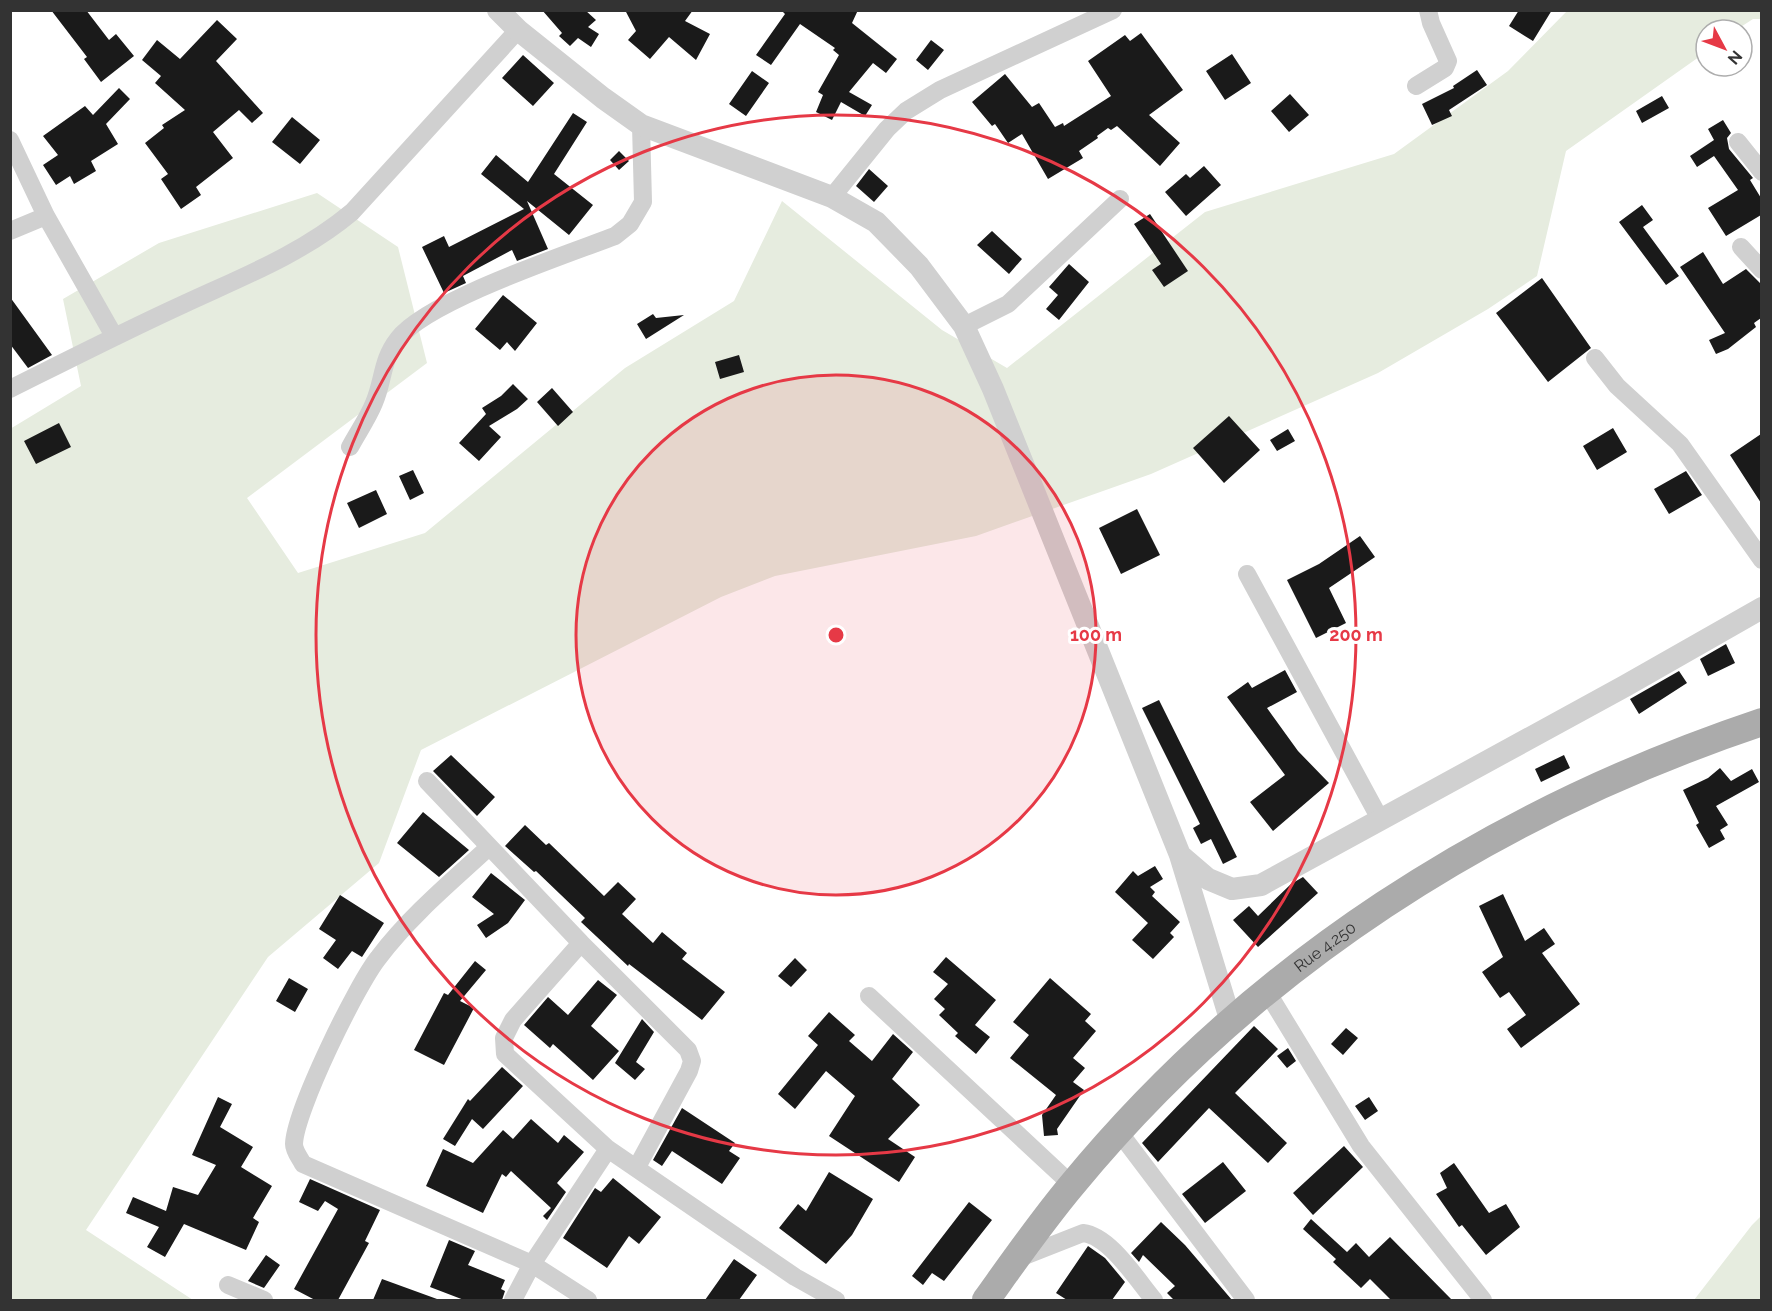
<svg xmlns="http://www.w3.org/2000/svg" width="1772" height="1311" font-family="Raleway,sans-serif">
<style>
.green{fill:#e6ecdf}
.building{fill:#1a1a1a}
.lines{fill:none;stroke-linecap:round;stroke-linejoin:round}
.minor{stroke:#d0d0d0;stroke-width:18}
.tertiary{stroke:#d0d0d0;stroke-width:22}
.primary{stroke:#ababab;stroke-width:28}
.ring{fill:none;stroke:#e63946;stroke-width:3}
.labels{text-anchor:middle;stroke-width:6;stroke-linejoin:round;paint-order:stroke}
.street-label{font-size:16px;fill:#333;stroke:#fff}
.centre{fill:#e63946;stroke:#fff;stroke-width:3}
.ring-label{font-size:18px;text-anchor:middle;font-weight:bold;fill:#e63946;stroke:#fff;stroke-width:6;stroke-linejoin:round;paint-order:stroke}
</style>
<rect width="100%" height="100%" fill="#fff"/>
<path class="green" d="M1567 11H1761V19H1753L1736 30H1706V52L1566 151 1537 276 1488 309 1378 373 1151 474 976 536 775 576 721 597 421 750 379 863 268 957 86 1230 193 1300H11L10 429 81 386 63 299 159 243 317 193 398 247 427 363 247 498 298 573 425 533 625 368 734 301 782 201 942 330 1007 368 1205 212 1394 154 1508 71Z
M1761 1216V1300H1694L1752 1225Z"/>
<path class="building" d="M51 10H86L109 40 116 34 134 56 101 82 84 59 87 57Z
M542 10H585L596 20 588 27 599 34 591 47 578 38 570 46 559 36 562 33Z
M625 10H693L685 21 710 34 696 60 669 37 650 59 628 40 636 31Z
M781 10H858L852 23 897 59 886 73 873 63 849 92 872 105 865 116 841 102 832 120 816 112 823 95 818 92 839 55 833 50 835 48 800 24 771 65 756 55 785 14Z
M1519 10H1552L1533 41 1509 26Z
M217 20 237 39 216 61 263 113 252 123 239 110 213 132 233 158 196 187 201 195 181 209 161 179 168 174 145 143 164 128 162 125 185 110 155 83 161 76 142 60 157 40 180 59Z
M1141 33 1183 90 1149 115 1180 143 1160 166 1117 126 1111 130 1108 128 1097 136 1098 138 1079 151 1083 158 1048 179 1022 134 1008 143 995 124 992 126 972 102 1005 74 1032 107 1039 103 1055 127 1063 123 1064 126 1111 96 1088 61 1125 35 1130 41Z
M931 40 944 50 928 70 916 60Z
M1232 54 1251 83 1225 100 1206 71Z
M523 55 554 83 533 106 502 78Z
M1477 70 1487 85 1449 110 1452 116 1432 125 1422 104 1454 88 1453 86Z
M752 71 769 83 746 116 729 104Z
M119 88 130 99 106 124 118 144 91 161 96 171 74 184 70 176 56 185 43 165 58 155 43 136 85 106 93 115Z
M1290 94 1309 115 1289 132 1271 111Z
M1662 96 1669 108 1642 123 1636 111Z
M573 113 587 122 554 174 593 205 569 235 527 201 548 249 517 261 512 250 463 276 466 283 444 293 422 247 444 236 449 247 524 209 481 174 496 155 528 182Z
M292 117 320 140 300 164 272 142Z
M1723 120 1731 133 1727 138 1729 149 1753 178 1750 180 1761 198V215L1726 236 1708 208 1738 190 1714 156 1697 167 1690 156 1714 140 1708 129Z
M619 151 629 161 619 170 610 160Z
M1204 166 1221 185 1186 216 1165 192 1186 174 1190 178Z
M869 169 888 186 874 202 856 186Z
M1642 205 1653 220 1643 227 1679 276 1666 285 1619 222Z
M1150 214 1188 271 1164 287 1152 270 1161 264 1134 224Z
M992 231 1022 259 1009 274 977 245Z
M1703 252 1723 284 1746 269 1761 284V318L1754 323 1756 327 1728 349 1716 354 1709 340 1725 333 1680 267Z
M1069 264 1089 282 1059 320 1046 309 1058 295 1049 287Z
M1542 278 1591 348 1548 382 1496 313Z
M503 295 537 323 515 351 507 342 500 350 475 329Z
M10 297 52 355 28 368 10 344Z
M653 314 656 318 684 315 646 339 637 324Z
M739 355 744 372 720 379 715 362Z
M513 384 528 399 517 409 489 426 501 437 479 461 459 443 486 414 482 408 501 396Z
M552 388 573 412 558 426 537 402Z
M1229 416 1260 450 1224 483 1193 448Z
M59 423 71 447 36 464 24 441Z
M1613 428 1627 452 1597 470 1583 446Z
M1288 429 1295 441 1277 451 1270 440Z
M1761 434V503L1730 455Z
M413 470 424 493 410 500 399 476Z
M1686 471 1702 495 1669 514 1654 489Z
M376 490 387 514 359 528 347 503Z
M1137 509 1160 555 1121 574 1099 528Z
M1360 536 1375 557 1329 588 1346 623 1316 638 1287 580 1319 564Z
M1726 644 1735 663 1708 676 1700 659Z
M1285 670 1297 692 1267 708 1298 751 1329 783 1273 831 1250 802 1285 775 1227 697 1248 682 1252 688Z
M1679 671 1687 683 1639 714 1630 699Z
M1159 700 1237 857 1223 864 1211 839 1201 844 1193 828 1200 824 1142 708Z
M451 755 495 797 477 816 433 771Z
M1564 755 1570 768 1541 782 1535 769Z
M1720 768 1731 781 1752 769 1759 782 1716 806 1728 825 1720 830 1725 839 1709 848 1696 825 1699 823 1683 790 1708 778Z
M423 812 469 850 439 877 397 843Z
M525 825 546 845 549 843 604 896 618 882 636 899 622 914 653 943 662 932 687 953 682 959 725 992 702 1020 629 964 628 966 581 922 585 918 536 871 534 872 505 846Z
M1155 866 1163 879 1150 887 1155 892 1152 896 1180 922 1170 933 1174 937 1153 959 1132 940 1148 923 1115 892 1133 871 1138 876Z
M491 873 525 900 508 923 486 938 477 925 494 914 472 897Z
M1303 877 1318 893 1258 947 1233 920 1249 906 1258 916 1291 884Z
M1503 894 1525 941 1544 928 1555 944 1542 953 1580 1004 1521 1048 1507 1029 1526 1015 1509 992 1500 998 1482 972 1503 957 1479 906Z
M340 895 384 923 362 957 352 951 338 969 323 958 336 940 319 929Z
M946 957 996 1000 975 1025 990 1037 976 1054 955 1036 958 1033 939 1015 945 1009 934 999 948 984 933 972Z
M795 958 807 970 791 987 778 976Z
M475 961 486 970 460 1001 474 1008 444 1065 414 1050 444 993 448 995Z
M289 978 308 989 295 1012 276 1001Z
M1050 978 1091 1014 1085 1021 1096 1031 1073 1058 1085 1068 1073 1082 1084 1090 1057 1129 1058 1135 1044 1136 1042 1115 1056 1095 1010 1058 1029 1035 1013 1022Z
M598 980 617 995 591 1026 619 1051 593 1080 553 1044 550 1048 524 1025 548 997 568 1015Z
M829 1012 855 1035 849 1041 872 1061 893 1034 913 1052 892 1079 920 1105 888 1139 915 1157 899 1182 829 1136 855 1096 826 1071 795 1109 778 1094 818 1045 808 1036Z
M642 1019 654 1032 636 1062 645 1069 635 1080 615 1063Z
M1254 1026 1278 1049 1235 1093 1287 1143 1268 1163 1209 1108 1158 1162 1142 1143Z
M1346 1028 1358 1038 1343 1055 1331 1044Z
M1288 1048 1296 1061 1287 1068 1277 1056Z
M502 1067 523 1086 483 1129 472 1119 455 1146 443 1139 468 1099 470 1101Z
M218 1097 232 1104 220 1127 253 1147 241 1167 272 1186 253 1218 259 1222 246 1250 184 1224 165 1257 147 1247 159 1227 126 1213 133 1197 166 1211 173 1187 198 1195 216 1165 192 1155Z
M1369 1097 1378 1111 1365 1120 1355 1106Z
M682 1108 735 1143 729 1151 740 1158 722 1184 672 1151 662 1166 653 1160Z
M531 1119 558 1143 564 1135 584 1152 557 1183 566 1192 547 1220 543 1216 551 1208 511 1171 506 1177 502 1174 483 1213 426 1186 443 1149 473 1163 503 1130 513 1139Z
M1344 1146 1363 1167 1313 1215 1293 1193Z
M1223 1162 1246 1191 1205 1223 1182 1194Z
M1454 1163 1489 1213 1506 1204 1520 1227 1486 1255 1462 1225 1459 1227 1436 1194 1447 1188 1440 1173Z
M829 1172 873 1199 852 1235 826 1264 779 1228 798 1204 806 1211Z
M613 1178 661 1217 639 1244 629 1236 607 1268 563 1238 595 1188 601 1192Z
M310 1179 380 1210 365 1241 369 1243 338 1300H315L294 1289 338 1209 325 1201 318 1211 299 1202Z
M969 1202 992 1220 944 1281 932 1273 923 1285 912 1276Z
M1311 1219 1347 1252 1356 1243 1369 1257 1390 1237 1452 1300H1391L1370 1279 1361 1288 1333 1262 1336 1259 1303 1229Z
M1161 1222 1185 1245 1232 1300H1174L1167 1293 1175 1286 1143 1255 1139 1262 1131 1253Z
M449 1240 475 1251 468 1265 505 1280 501 1289 505 1291 502 1300H464L430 1287Z
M1088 1246 1105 1258 1125 1282 1112 1300H1067L1056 1293Z
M266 1255 280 1265 264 1288 248 1281Z
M734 1259 757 1275 739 1300H705Z
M382 1279 437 1299 436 1300H373Z"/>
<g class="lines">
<path class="minor" d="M1416 86 1445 68 1448 61 1431 23 1428 10
M10 140 46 216 114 336
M1738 142 1762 172
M832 197 887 129 906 111 940 90 1113 10
M10 231 46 216
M1741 247 1762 270
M964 326 1008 304 1120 199
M1595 358 1617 386 1680 444 1762 560
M10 389C68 360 125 331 184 304 242 277 302 254 352 212L518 30
M350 447C358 432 368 418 374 403 384 380 381 361 398 339 427 301 565 255 615 236L630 224 643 202 641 125
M1247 574 1380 819
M427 781 581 943 688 1050 692 1061 689 1071 637 1167
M489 847C451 882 410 916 379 957 357 984 295 1111 294 1144 294 1151 300 1158 303 1164L532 1264 588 1300
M581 943 513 1020 504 1038 505 1054 608 1149 795 1277 836 1300
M1266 990 1361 1146 1483 1300
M869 996 1072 1185
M1119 1132 1246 1300
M1017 1259 1083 1233C1110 1236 1137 1280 1154 1300
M228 1285 264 1300
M513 1300 532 1264 608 1149"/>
<path class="tertiary" d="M498 10 518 30 603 98 641 125 832 197 876 222 919 266 964 326 993 389 1180 855 1208 879 1232 889 1261 885 1625 686 1762 608
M1180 855 1231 1022"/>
<path class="primary" id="s1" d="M986 1300C1014 1261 1041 1222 1072 1185 1253 965 1493 812 1762 722"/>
</g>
<circle cx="836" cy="635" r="260" fill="#e63946" fill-opacity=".12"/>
<g class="ring">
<circle cx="836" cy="635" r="260"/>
<circle cx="836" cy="635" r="520"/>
</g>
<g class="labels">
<g class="street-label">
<text dy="6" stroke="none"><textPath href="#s1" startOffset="492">Rue 4.250</textPath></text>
</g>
</g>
<circle cx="836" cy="635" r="9" class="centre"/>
<g class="ring-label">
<text x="1096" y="641">100 m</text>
<text x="1356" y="641">200 m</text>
</g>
<rect width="1772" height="1311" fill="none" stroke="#333333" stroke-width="24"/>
<g transform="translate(1724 48) rotate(131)"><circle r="28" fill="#ffffff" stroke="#adadad" stroke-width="1.5"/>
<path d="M0-4.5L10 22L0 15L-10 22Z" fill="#e63946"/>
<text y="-9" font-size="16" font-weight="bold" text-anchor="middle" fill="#333333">N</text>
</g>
</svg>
